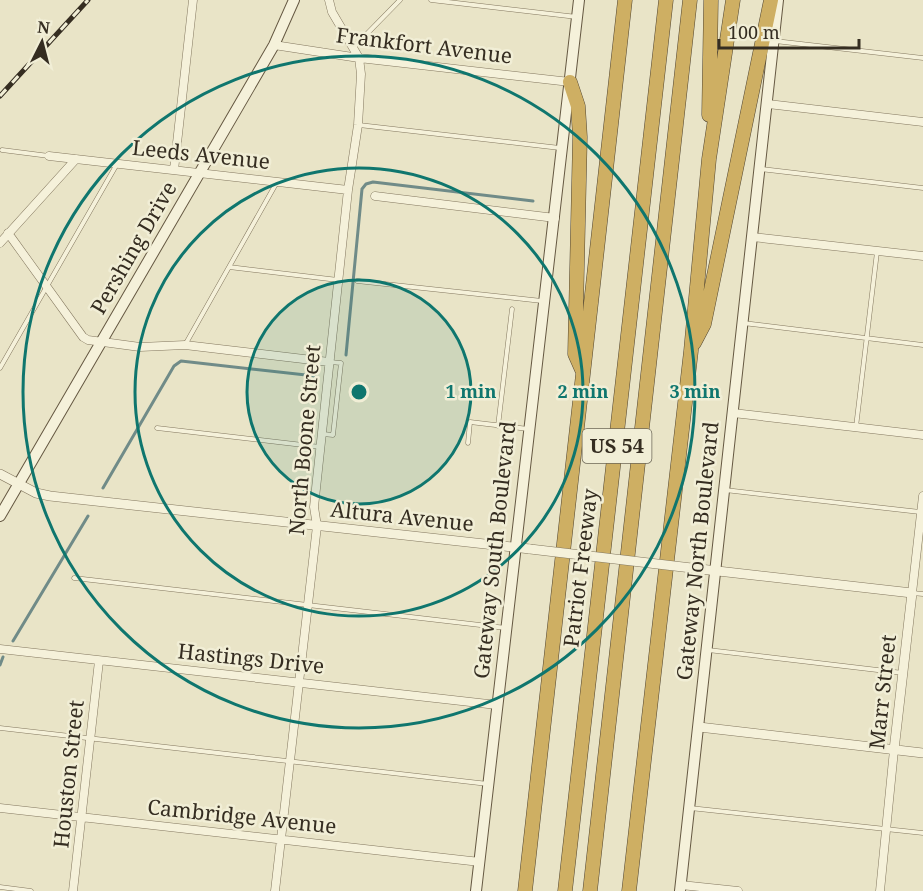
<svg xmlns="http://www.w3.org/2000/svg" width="923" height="891" font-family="'Noto Serif',serif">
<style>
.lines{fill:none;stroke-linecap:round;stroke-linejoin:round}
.stream{stroke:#708b88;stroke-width:3}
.service-casing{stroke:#83775f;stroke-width:5}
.minor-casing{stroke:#83775f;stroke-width:9}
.tertiary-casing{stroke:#83775f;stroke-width:10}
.secondary-casing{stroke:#655842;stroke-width:12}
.motorway-casing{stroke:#514532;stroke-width:15}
.service{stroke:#f5f1da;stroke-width:4}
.minor{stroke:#f5f1da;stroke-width:8}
.tertiary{stroke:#f5f1da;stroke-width:9}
.secondary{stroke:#f5f1da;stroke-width:10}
.motorway{stroke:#ceaf63;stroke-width:14}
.rail-casing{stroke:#352d21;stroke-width:5}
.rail{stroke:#f1eed6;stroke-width:3;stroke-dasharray:9;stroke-linecap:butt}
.tertiary-bridge-casing{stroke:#83775f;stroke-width:10;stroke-linecap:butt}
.tertiary-bridge{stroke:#f5f1da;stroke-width:9}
.ring{fill:none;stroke:#0f766e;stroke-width:3}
.labels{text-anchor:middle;stroke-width:5;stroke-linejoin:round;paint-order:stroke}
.shield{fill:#f1eed6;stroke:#6d6757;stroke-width:1.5}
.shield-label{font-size:20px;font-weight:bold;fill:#352d21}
.street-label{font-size:21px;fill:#352d21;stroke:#f1eed6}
.centre{fill:#0f766e;stroke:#f1eed6;stroke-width:3}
.ring-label{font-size:18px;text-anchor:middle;font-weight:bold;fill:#0f766e;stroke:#f1eed6;stroke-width:5;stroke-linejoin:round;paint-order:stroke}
</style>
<rect width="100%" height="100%" fill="#e9e4c7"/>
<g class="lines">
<path class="stream" d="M346 355 362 189 366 184 373 182 533 201
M103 488 174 366 181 361 315 376
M13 641 88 516
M0 665 3 657"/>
<defs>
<path id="service" d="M431 0 577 17
M775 41 923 58
M354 47 400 0
M359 125 560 148
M2 150 49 156
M761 169 923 188
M229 267 338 280
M357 281 542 301
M743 323 923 345
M185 345 277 182
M0 368 117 164
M498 426 512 309
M856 427 877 252
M157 428 320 447
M323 434 333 435 341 363 330 362
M468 443 470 422 528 429
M725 490 920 512
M74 578 506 628
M912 593 923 594
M708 650 903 673
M0 728 488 784
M690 808 923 833
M0 887 31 891"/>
<path id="minor" d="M274 45 359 58 570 82
M768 104 923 122
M49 156 348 190
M174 170 193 0
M375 196 555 218
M8 233 83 337 88 340 140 347 185 345 329 362
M752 237 923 256
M0 243 76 159
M733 413 923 435
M912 593 923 496
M0 649 497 705
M0 808 480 862
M681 885 738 891
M73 891 99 661
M275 891 317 526 314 507 348 190 358 125 361 74 359 58 332 12 329 0
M880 891 894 750"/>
<path id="tertiary" d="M0 474 36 493 50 496 530 549
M700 569 912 593 894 750
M699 727 923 753"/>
<path id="secondary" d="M0 516 274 45 294 0
M476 891 579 0
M680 891 778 0"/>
<path id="motorway" d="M570 82 578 106 580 137 575 354 583 372
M709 115 711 0
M694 343 704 324 771 0
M525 891 625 0
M565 891 666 0
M590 891 690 0
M629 891 691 351 709 159 733 0"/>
</defs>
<use href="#service" class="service-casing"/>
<use href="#minor" class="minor-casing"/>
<use href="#tertiary" class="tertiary-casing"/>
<use href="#secondary" class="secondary-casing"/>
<use href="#motorway" class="motorway-casing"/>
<use href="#service" class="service"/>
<use href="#minor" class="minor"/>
<use href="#tertiary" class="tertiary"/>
<use href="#secondary" class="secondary"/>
<use href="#motorway" class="motorway"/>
<defs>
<path id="rail" d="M0 96 88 0"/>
</defs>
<use href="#rail" class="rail-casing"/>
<use href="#rail" class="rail"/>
<defs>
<path id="tertiary-bridge" d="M530 549 700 569"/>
</defs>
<use href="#tertiary-bridge" class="tertiary-bridge-casing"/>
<use href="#tertiary-bridge" class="tertiary-bridge"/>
</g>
<circle cx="359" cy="392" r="112" fill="#0f766e" fill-opacity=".12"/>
<g class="ring">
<circle cx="359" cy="392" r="112"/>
<circle cx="359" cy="392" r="224"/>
<circle cx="359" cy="392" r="336"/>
</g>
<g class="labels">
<rect class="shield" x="582.5" y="429" width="69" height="34" rx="4.5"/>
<g class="shield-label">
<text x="617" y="453">US 54</text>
</g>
<g class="street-label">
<text transform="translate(424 46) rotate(7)" y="7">Frankfort Avenue</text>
<text transform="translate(201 155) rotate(6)" y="7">Leeds Avenue</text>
<text transform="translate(134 248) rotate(-60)" y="7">Pershing Drive</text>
<text transform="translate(305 440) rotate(-85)" y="7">North Boone Street</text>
<text transform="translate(402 517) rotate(6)" y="7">Altura Avenue</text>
<text transform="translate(495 550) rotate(-84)" y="7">Gateway South Boulevard</text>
<text transform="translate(698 551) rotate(-84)" y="7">Gateway North Boulevard</text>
<text transform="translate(581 568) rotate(-83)" y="7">Patriot Freeway</text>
<text transform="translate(251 659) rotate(6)" y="7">Hastings Drive</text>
<text transform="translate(883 692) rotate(-84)" y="7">Marr Street</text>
<text transform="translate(69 774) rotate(-84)" y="7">Houston Street</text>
<text transform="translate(242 817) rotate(6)" y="7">Cambridge Avenue</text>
</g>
</g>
<circle cx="359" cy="392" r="9" class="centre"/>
<g class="ring-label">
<text x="471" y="398">1 min</text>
<text x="583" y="398">2 min</text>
<text x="695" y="398">3 min</text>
</g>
<g transform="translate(42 42) rotate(6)" stroke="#f1eed6" stroke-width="4.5" paint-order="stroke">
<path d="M0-4.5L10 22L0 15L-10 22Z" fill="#352d21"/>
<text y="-9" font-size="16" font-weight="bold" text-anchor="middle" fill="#352d21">N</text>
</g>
<path d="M719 39v9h140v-9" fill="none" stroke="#352d21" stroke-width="3"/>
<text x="728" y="39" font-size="18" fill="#352d21" stroke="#f1eed6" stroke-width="4.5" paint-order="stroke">100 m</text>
</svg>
